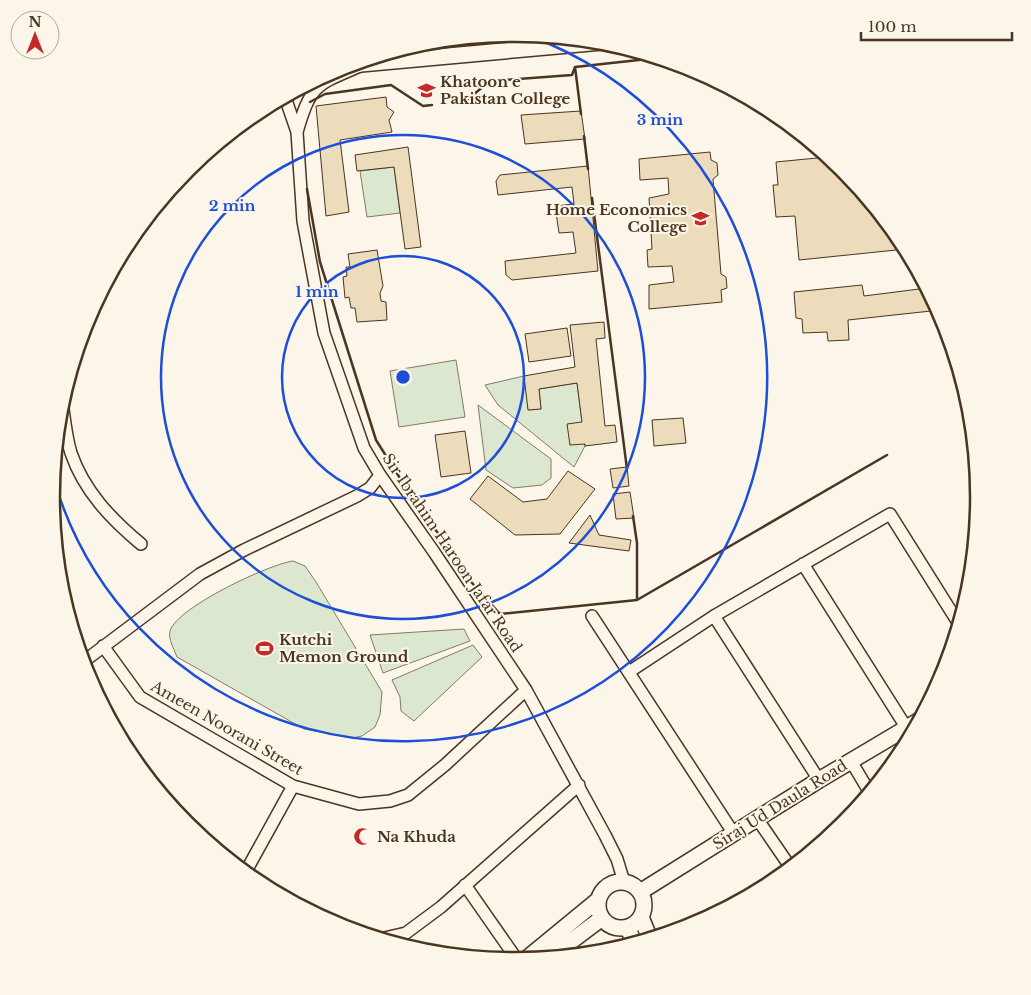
<svg xmlns="http://www.w3.org/2000/svg" width="1031" height="995" font-family="'Libre Baskerville',serif">
<style>
.green{fill:#dce7d0;stroke:#887966}
.building{fill:#ecdcbc;stroke:#4a3520}
.lines{fill:none;stroke-linecap:round;stroke-linejoin:round}
.minor-casing{stroke:#4a3520;stroke-width:14}
.major-casing{stroke:#4a3520;stroke-width:18}
.minor{stroke:#fbf6e9;stroke-width:11}
.major{stroke:#fbf6e9;stroke-width:15}
.wall{stroke:#4a3520;stroke-width:2.5}
.ring{fill:none;stroke:#1d4ed8;stroke-width:2.5}
.labels{text-anchor:middle;stroke-width:4;stroke-linejoin:round;paint-order:stroke}
.poi-label{font-size:15px;font-weight:bold;fill:#4a3520;stroke:#fbf6e9;text-anchor:start}
.street-label{font-size:15px;fill:#4a3520;stroke:#fbf6e9}
.rim{fill:none;stroke:#4a3520;stroke-width:2.5}
.centre{fill:#1d4ed8;stroke:#fbf6e9;stroke-width:2.5}
.ring-label{font-size:15px;text-anchor:middle;font-weight:bold;fill:#1d4ed8;stroke:#fbf6e9;stroke-width:4;stroke-linejoin:round;paint-order:stroke}
</style>
<rect width="100%" height="100%" fill="#fbf6e9"/>
<path class="green" d="M394 167 400 213 367 217 360 171Z
M456 360 465 417 399 427 390 371Z
M524 376 529 410 541 409 539 389 577 383 585 446 574 467 498 405 485 385Z
M478 405 551 459V478L542 485 513 488 486 470Z
M293 561 305 566 316 582 382 692 380 715 375 727 362 736 352 738 304 729 177 657C174 649 168 639 170 631 177 607 270 564 293 561Z
M464 629 470 641 383 673 370 635Z
M473 645 482 657 414 721 401 711 400 697 392 680Z"/>
<path class="building" d="M386 97 387 107 394 112 389 120 392 132 340 140 349 212 326 216 316 106Z
M581 111 585 139 525 144 521 115Z
M408 147 421 247 405 249 394 167 357 171 355 155Z
M710 152 711 160 717 163 718 175 713 179 721 274 726 277 727 288 721 290 722 302 649 309V285L674 282 672 266 648 267 647 250 652 249 649 198 669 194 668 178 640 180 639 159Z
M827 157 844 170 901 240 906 249 799 260 795 216 776 217 773 185H778L776 162Z
M588 166 598 271 512 280 506 275 505 261 576 253 573 232 559 233 555 206 574 204 572 187 498 195 496 181 500 175Z
M377 250 383 286 380 293 381 301 386 302 387 320 357 322 355 308H351L349 297 345 298 343 277 347 276 346 267H350L348 254Z
M862 285 864 296 927 288 930 294 931 311 848 320 849 340 828 341 827 332 803 333 802 319 796 318 794 292Z
M604 322 605 338 596 339 605 426 615 425 617 442 585 446V444L570 445 567 424 582 422 577 383 539 389 541 409 528 410 524 376 575 367 570 325Z
M567 328 571 356 529 362 525 334Z
M683 418 686 443 654 446 652 420Z
M465 431 471 473 441 477 435 435Z
M627 467 629 486 613 488 610 469Z
M568 471 595 489 560 534 515 535 470 499 488 476 523 502 547 499Z
M630 492 634 518 616 519 613 494Z
M590 515 599 535 631 540 629 551 569 543Z"/>
<g class="lines">
<defs>
<path id="minor" d="M285 97 297 132 303 221 324 333 364 448 380 475 434 552 526 690 605 835 617 859 624 882
M297 132C311 84 316 85 360 66
M62 404C65 420 66 437 71 453 84 491 111 519 141 544
M803 564 906 727
M592 616 734 834
M714 616 819 780
M103 646 140 697 293 786 359 804 390 801 408 795 445 765 526 690
M83 662 200 574 244 550 357 496 370 488 380 475
M629 672 714 616 890 514 959 624
M851 761 870 793
M758 820 791 868
M245 873 293 786
M251 878 316 914
M465 885 518 961
M380 939 406 933 441 907 579 785"/>
<path id="major" d="M350 65 602 42
M598 905a23 23 0 1 1 46 0a23 23 0 1 1-46 0Z
M640 892 819 780 920 720
M641 917 650 939
M628 927 634 944
M549 958 602 918
M525 960 598 900"/>
</defs>
<use href="#minor" class="minor-casing"/>
<use href="#major" class="major-casing"/>
<use href="#minor" class="minor"/>
<use href="#major" class="major"/>
<path class="wall" d="M575 67 581 114
M575 67 657 58
M455 101 468 99 490 81 572 75 575 67
M310 102 325 94 391 85 423 106 432 105
M584 136 588 169
M307 189 320 262 376 440 425 518 453 550 464 574 500 614 637 600
M592 198 627 469
M633 516 637 543V600L887 455"/>
</g>
<g class="ring">
<circle cx="403" cy="377" r="121"/>
<circle cx="403" cy="377" r="242"/>
<path d="M527 35A364 364 0 1 1 54 480"/>
</g>
<defs>
<symbol id="university-bare" viewBox="-9 -9 18 18"><path d="M0-5L7-2L0 1L-7-2ZM-4 1L0 2.5L4 1V4Q0 6-4 4Z" fill="#c62828" stroke="#fbf6e9" stroke-width="2.5" paint-order="stroke"/></symbol>
<symbol id="stadium-bare" viewBox="-9 -9 18 18"><path d="M0-5a6.5 5 0 1 0 0 10a6.5 5 0 1 0 0-10ZM-3.5-1.8h7v3.6h-7Z" fill="#c62828" stroke="#fbf6e9" stroke-width="2.5" paint-order="stroke"/></symbol>
<symbol id="mosque-bare" viewBox="-9 -9 18 18"><path d="M3.5-4.9A6 6 0 1 0 3.5 4.9A5 5 0 1 1 3.5-4.9Z" fill="#c62828" stroke="#fbf6e9" stroke-width="2.5" paint-order="stroke"/></symbol>
</defs>
<g fill-rule="evenodd">
<use href="#university-bare" x="414" y="78" width="25" height="25"/>
<use href="#university-bare" x="688" y="206" width="25" height="25"/>
<use href="#stadium-bare" x="252" y="636" width="25" height="25"/>
<use href="#mosque-bare" x="350" y="824" width="25" height="25"/>
</g>
<g class="labels">
<g class="poi-label">
<text x="440" y="87">Khatoon e<tspan x="440" dy="17">Pakistan College</tspan></text>
<text x="687" y="215" text-anchor="end">Home Economics<tspan x="687" dy="17">College</tspan></text>
<text x="279" y="645">Kutchi<tspan x="279" dy="17">Memon Ground</tspan></text>
<text x="377" y="842">Na Khuda</text>
</g>
<g class="street-label">
<text transform="translate(452 553) rotate(56)" y="5">Sir Ibrahim Haroon Jafar Road</text>
<text transform="translate(227 728) rotate(30)" y="5">Ameen Noorani Street</text>
<text transform="translate(780 805) rotate(-32)" y="5">Siraj Ud Daula Road</text>
</g>
</g>
<path d="M0 0H1031V995H0ZM60 497a455 455 0 1 1 910 0a455 455 0 1 1-910 0Z" fill="#fbf6e9" fill-rule="evenodd"/>
<path class="rim" d="M60 497a455 455 0 1 1 910 0a455 455 0 1 1-910 0Z"/>
<circle cx="403" cy="377" r="8" class="centre"/>
<g class="ring-label">
<text x="660" y="125">3 min</text>
<text x="232" y="211">2 min</text>
<text x="317" y="297">1 min</text>
</g>
<g transform="translate(35 35)"><circle r="24" fill="#fbf6e9" stroke="#b4a999"/>
<path d="M0-4L9 19L0 12L-9 19Z" fill="#c62828"/>
<text y="-8" font-size="14" font-weight="bold" text-anchor="middle" fill="#4a3520">N</text>
</g>
<path d="M861 32v8h151v-8" fill="none" stroke="#4a3520" stroke-width="2.5"/>
<text x="868" y="32" font-size="15" fill="#4a3520" stroke="#fbf6e9" stroke-width="4" paint-order="stroke">100 m</text>
</svg>
